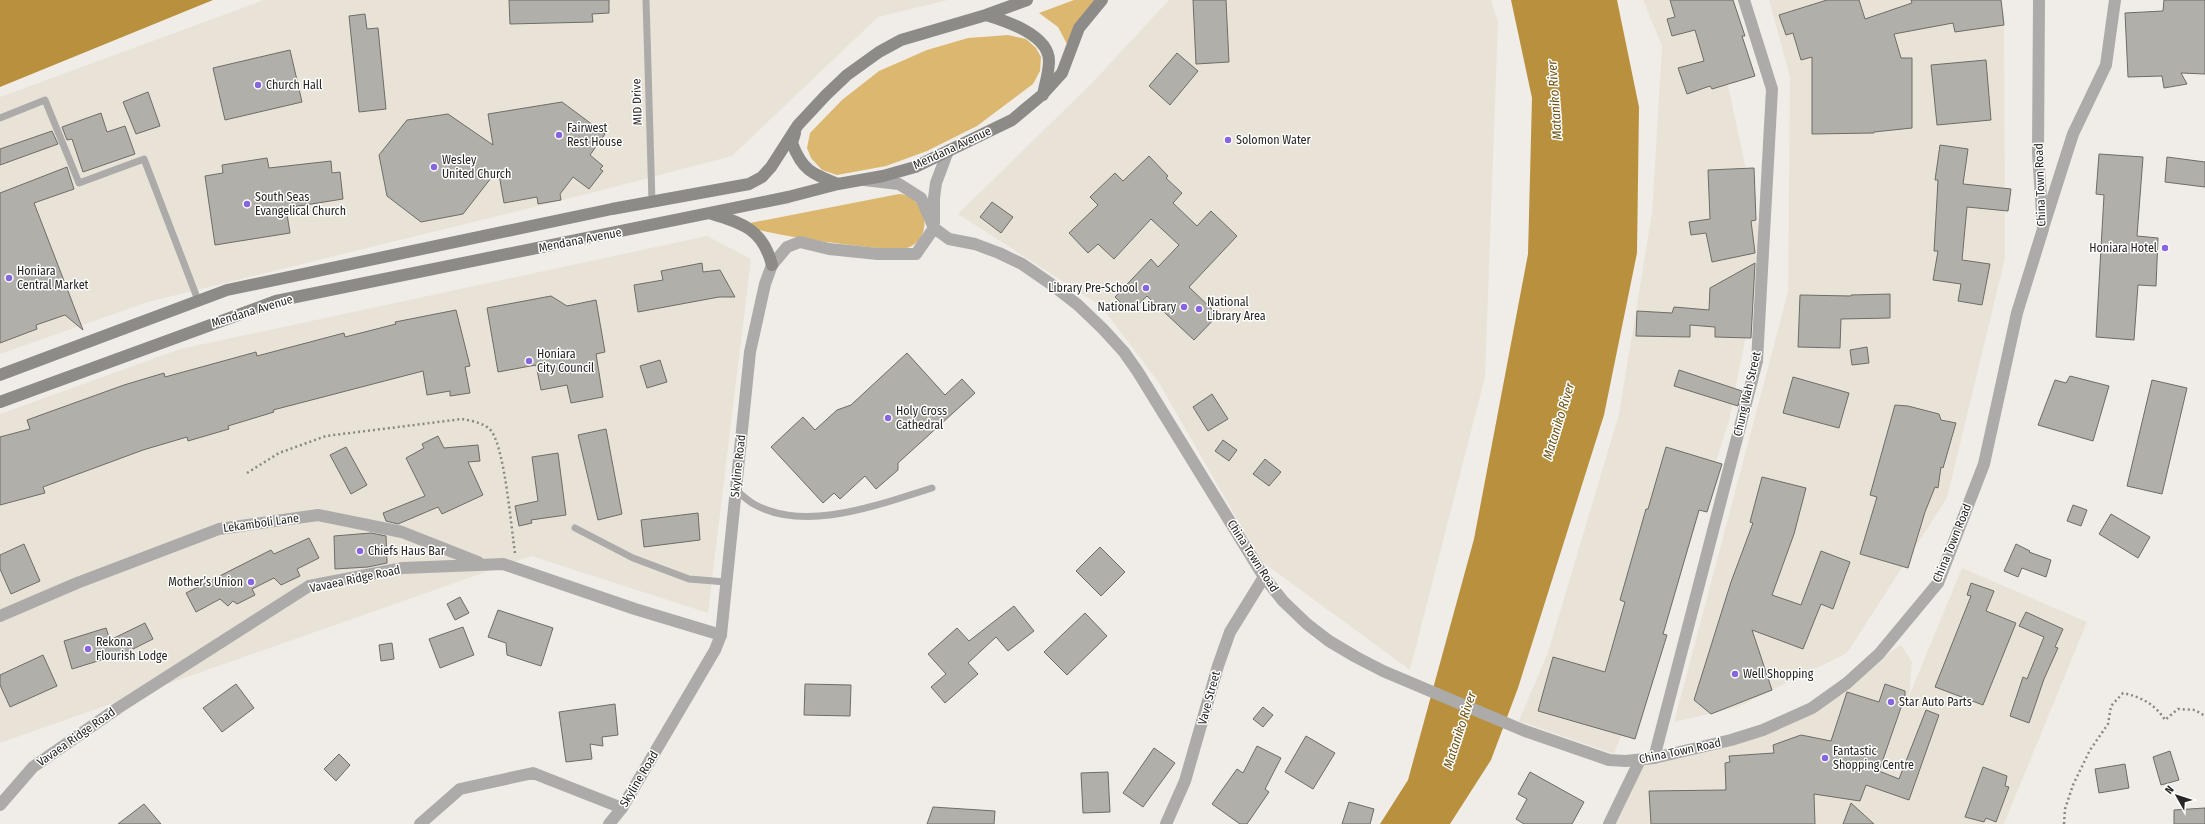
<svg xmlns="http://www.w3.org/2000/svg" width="2205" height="824" font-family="'Fira Sans Condensed',sans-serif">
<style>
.built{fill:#e9e3d7}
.green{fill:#dcb770}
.water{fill:#b9913e}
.building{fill:#b1afaa;stroke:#6e6c67}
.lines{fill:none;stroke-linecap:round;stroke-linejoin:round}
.path{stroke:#898784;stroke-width:2.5;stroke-dasharray:2 3;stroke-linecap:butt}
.service{stroke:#acaba9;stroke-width:7}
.minor{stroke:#acaba9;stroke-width:12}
.tertiary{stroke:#acaba9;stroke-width:12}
.secondary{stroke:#8d8b88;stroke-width:12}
.poi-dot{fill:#8765e0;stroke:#fff;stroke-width:1.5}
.labels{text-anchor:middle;stroke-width:3;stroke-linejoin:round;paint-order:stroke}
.poi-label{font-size:12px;fill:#272624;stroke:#fff;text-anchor:start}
.street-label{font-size:12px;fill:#272624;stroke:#fff}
.water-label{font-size:13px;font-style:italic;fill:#6e5214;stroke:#fff}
</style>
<rect width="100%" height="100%" fill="#f0ede8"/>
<path class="built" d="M264 0H948L878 17 732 156 599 191 148 302 0 354V97Z
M1169 0H1491L1498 22 1485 377 1410 670 1261 561 1159 383 1101 306 958 214 1092 83Z
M1643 0H1710L1763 250 1729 421 1658 644 1614 754 1519 721 1548 652 1619 414 1652 213 1662 46Z
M1769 0H2002L2004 15 2005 258 1947 498 1847 653 1738 707 1674 722 1788 292 1790 77Z
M707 236 751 259 708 613 531 556 0 743V414L180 349Z
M1962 568 2087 622 2004 824H1603L1615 798 1640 766 1762 737 1901 645 1912 662 1909 696Z"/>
<path class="green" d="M1074 0H1096L1068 46 1058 27 1039 13Z
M1008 35 1026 39 1036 48 1041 57 1040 71 1033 84 977 126 927 151 886 166 837 175 822 170 811 158 807 148 810 133 842 100 879 71 927 50 968 38Z
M899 194C927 196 935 239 907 248 893 253 773 235 756 229 752 228 748 225 745 224Z"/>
<path class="water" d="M0 0H213L0 87Z
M1511 0H1617L1639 107 1637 253 1604 415 1518 688 1491 760 1450 824H1380L1408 780 1474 539 1528 254 1532 98Z"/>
<path class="building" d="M509 0H609V13L592 14 593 22 510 24Z
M1193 0H1226L1229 62 1196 64Z
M1670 0H1733L1745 36H1742L1755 76 1712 89 1710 86 1687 94 1678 68 1704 61 1695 30 1672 36 1667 19 1675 17Z
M1827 0H1859L1865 19 1912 3 1911 0H2001L2004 25 1955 32 1953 23 1894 34 1901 58H1912V128L1874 132V133L1812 134V57L1801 60 1793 33 1786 35 1779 15Z
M2164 0H2205V74L2181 73 2187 84 2164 88 2162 76 2128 77 2125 13 2163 11Z
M365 14 367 29 378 28 386 109 359 112 349 16Z
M290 50 302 102 225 120 213 68Z
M1177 53 1198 71 1170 105 1149 86Z
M1986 60 1991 120 1937 125 1931 65Z
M148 92 160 126 136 134 123 102Z
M562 102 605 134 590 155 603 166 600 169 603 171 589 189 573 177 560 194 561 200 538 204 537 197 504 203 498 169 463 214 421 222 387 196 379 155 407 120 448 114 493 145 488 114Z
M101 113 107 132 125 126 135 154 83 172 72 139 67 140 62 127Z
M52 131 58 144 0 165V149Z
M1940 145 1968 149 1963 184 2011 189 2008 211 1967 207 1962 260 1990 264 1982 305 1958 301 1961 284 1933 280 1938 251H1934L1938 180H1935Z
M2099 154 2143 157 2137 236 2158 238 2156 286 2138 285 2134 340 2096 337 2104 195 2096 194Z
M1149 156 1168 176 1166 178 1182 193 1173 203 1197 226 1211 211 1237 236 1189 287 1218 315 1194 340 1147 296 1130 312 1115 297 1151 259 1158 267 1179 245 1151 219 1114 259 1098 244 1088 253 1069 233 1098 205 1090 197 1115 173 1123 181Z
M2167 157 2205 162V187L2165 182Z
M267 158 269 168 331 161 332 173 340 172 343 199 286 208 290 233 215 245 205 176 223 173 222 165Z
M67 167 74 189 34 203 83 330 65 315 36 325 37 329 0 343V193Z
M1754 168 1756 220 1751 221 1755 253 1712 262 1706 233 1691 235 1689 222 1710 219 1708 170Z
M992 202 1013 217 1001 233 980 217Z
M702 263 703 272 720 270 735 297H719L638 312 634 285 663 280 661 271Z
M1755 263 1751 338 1715 337V327L1690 325V337L1636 336 1637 311 1672 313 1674 307 1709 310 1710 288Z
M1890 294V318L1841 319 1840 348 1798 347 1800 295 1851 296V295Z
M551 296 567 306 596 300 605 352 596 354 603 397 571 403 567 385 541 390 536 365 498 372 487 308Z
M456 310 470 366 465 367 470 393 450 396V391L427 395 423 371 273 410 274 412 228 426 229 429 188 441 187 437 143 450 43 487 45 493 0 505V437L30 429 27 420 124 385 164 373 165 377 256 352 257 356 344 333 345 337 396 324 395 322Z
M1867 347 1869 363 1852 365 1850 350Z
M907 353 945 395 962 379 975 393 898 463V470L876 489 865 476 840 499 834 493 823 503 771 447 803 417 815 430 837 410 851 405Z
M660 360 667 382 647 388 640 366Z
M1679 370 1742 391 1738 406 1674 386Z
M2070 376 2109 386 2093 441 2038 425 2055 380 2066 383Z
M1793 377 1849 393 1839 428 1783 413Z
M2152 380 2187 388 2162 494 2127 486Z
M1212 394 1228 419 1208 431 1193 407Z
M1895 405 1908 406 1939 414 1941 420 1956 423 1943 468 1941 467 1938 488 1935 487 1925 512 1908 568 1860 554 1877 497 1870 495Z
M606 429 622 514 598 520 578 435Z
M438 436 444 448 478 445 480 461 468 462 483 495 442 514 438 507 398 524 386 521 383 513 425 496 406 458 424 448 422 444Z
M1223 440 1237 450 1229 461 1215 451Z
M346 447 367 485 351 494 330 455Z
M1666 447 1722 464 1707 512 1699 510 1663 634 1667 635 1635 739 1538 711 1553 657 1605 672 1625 602 1620 600 1646 509H1648Z
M558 453 566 515 531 520 532 523 519 526 515 506 538 501 532 457Z
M1265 459 1281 472 1269 486 1253 474Z
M1762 477 1806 488 1794 534 1772 595 1801 605 1821 551 1850 562 1833 609 1821 604 1803 649 1752 630 1772 690 1711 714 1694 700 1731 582 1753 523 1750 522Z
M2073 505 2087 510 2081 526 2067 521Z
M698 513 700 540 644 547 641 520Z
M2111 514 2150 537 2138 558 2099 534Z
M371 533 386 536 387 563 368 567 335 569 334 536Z
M309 538 319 558 297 569 300 576 281 585 274 578 252 589 255 595 237 604 233 601 228 606 220 599 196 612 186 593 271 550 274 554Z
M24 544 40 581 11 594 0 569V555Z
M2016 544 2030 551 2029 552 2051 560 2046 577 2022 568 2018 577 2004 571Z
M1100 547 1125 572 1101 596 1076 571Z
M1971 583 1994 591 1986 611 2016 623 1983 705 1935 687 1971 596 1967 595Z
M460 597 469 613 455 620 447 604Z
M1014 606 1034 631 1008 651 996 637 968 663 978 674 945 703 931 687 946 674 928 654 957 628 969 641Z
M498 610 553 628 541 666 507 655 506 643 488 637Z
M2026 612 2063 629 2055 647 2058 648 2044 679 2029 723 2010 716 2023 677 2027 679 2044 637 2019 626Z
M1085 613 1107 636 1067 675 1044 652Z
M145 623 153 639 127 652 72 669 64 641 106 628 110 640Z
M463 627 474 655 440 668 429 639Z
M392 643 394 659 381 661 379 645Z
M43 655 57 686 10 707 0 685V675Z
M236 684 254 708 222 732 203 708Z
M805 684 851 685 850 716 804 715Z
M1885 684 1905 691V696L1879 771 1899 779 1926 710 1939 715 1909 800 1866 785 1860 801 1814 794 1815 824H1651L1649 791 1726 790 1725 763 1730 762 1729 756 1774 753 1773 745 1801 735 1831 741 1847 692 1879 702Z
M615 704 618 735 602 737 603 746 590 744 592 759 566 762 559 712Z
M1263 707 1273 715 1263 727 1253 719Z
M1306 736 1335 753 1313 789 1285 772Z
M1257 746 1281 758 1265 789 1269 792 1247 824H1240L1212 804 1237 769 1243 773Z
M1154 748 1175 763 1143 807 1123 793Z
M2170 751 2179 780 2161 785 2153 757Z
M339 754 350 765 336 781 324 769Z
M2125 764 2129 788 2099 793 2095 769Z
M1983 767 2007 776 2005 786 2009 787 1996 822 1986 818 1984 822 1965 817Z
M1108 772 1110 812 1083 813 1081 773Z
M1530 772 1584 802 1572 824H1524L1516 819 1527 799 1518 794Z
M1349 802 1374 809 1370 824H1342Z
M1851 803 1874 824H1843Z
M144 804 161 824H118Z
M933 807 995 811 994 824H927Z
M2205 808V824H2174V810Z"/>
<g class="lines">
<path class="path" d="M247 473 279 453 326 436 462 419C472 421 486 423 492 432 505 452 511 526 515 553
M2064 824 2065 809 2073 785 2090 750 2108 724 2111 706 2123 693C2141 697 2155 704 2165 720L2178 709 2195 710 2205 716"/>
<path class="service" d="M646 0 652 202
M0 118 45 100 79 183 144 159 198 300
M735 490C741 494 746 499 752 503 804 534 880 504 932 488
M575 528 633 558 689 579 726 582"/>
<path class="minor" d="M2043 228 2073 134 2106 65 2115 0
M0 616 77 583 219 529 318 515 402 532 478 562
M1654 758 1757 361 1772 89 1744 0
M0 805 33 767 118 708 309 586 403 568 503 564 635 609 721 635
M420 824 460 789 533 773 622 808
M1166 824 1185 781 1218 666 1230 632 1264 577
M1609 824 1640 760"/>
<path class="tertiary" d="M864 180 899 184 921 198 934 228 949 239 975 244 999 253 1022 264 1051 284 1078 305 1103 329 1124 352 1138 372 1264 577 1283 601 1307 624 1329 641 1356 657 1383 671 1525 731 1609 760 1626 761 1654 758 1731 740 1763 730 1812 708 1847 683 1879 654 1938 583 1984 464 2017 313 2043 229 2038 153 2039 0
M934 223V198L936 183 948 151
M609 824 622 808 715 650 721 635 750 352 765 284 772 265 787 247 800 242 829 249 878 254H916L934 228"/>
<path class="secondary" d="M986 15C1006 21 1049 35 1049 61 1049 72 1045 84 1043 95
M795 133 792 143C802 170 812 174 838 184
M712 214C743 223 763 230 772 265
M0 375 227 290 612 209 749 184 762 177 771 167 798 125 826 95 847 75 879 52 901 40 986 15 1027 0
M0 402 276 301 788 197 838 184 883 176 915 167 1012 120 1042 95 1062 73 1079 28 1102 0"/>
</g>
<g class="poi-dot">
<circle cx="258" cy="85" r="4"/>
<circle cx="559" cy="135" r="4"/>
<circle cx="1228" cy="140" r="4"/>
<circle cx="434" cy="167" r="4"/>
<circle cx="247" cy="204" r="4"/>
<circle cx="2165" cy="248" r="4"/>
<circle cx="9" cy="278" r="4"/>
<circle cx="1146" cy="288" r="4"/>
<circle cx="1184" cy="307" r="4"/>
<circle cx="1199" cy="309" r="4"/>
<circle cx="529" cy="361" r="4"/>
<circle cx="888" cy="418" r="4"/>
<circle cx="360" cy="551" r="4"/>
<circle cx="251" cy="582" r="4"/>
<circle cx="88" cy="649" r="4"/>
<circle cx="1735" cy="674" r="4"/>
<circle cx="1891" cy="702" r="4"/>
<circle cx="1825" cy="758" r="4"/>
</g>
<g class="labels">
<g class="poi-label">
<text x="266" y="89">Church Hall</text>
<text x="567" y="132">Fairwest<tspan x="567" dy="14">Rest House</tspan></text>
<text x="1236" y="144">Solomon Water</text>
<text x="442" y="164">Wesley<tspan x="442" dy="14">United Church</tspan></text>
<text x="255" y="201">South Seas<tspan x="255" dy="14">Evangelical Church</tspan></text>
<text x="2157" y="252" text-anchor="end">Honiara Hotel</text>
<text x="17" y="275">Honiara<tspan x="17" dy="14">Central Market</tspan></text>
<text x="1138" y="292" text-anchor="end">Library Pre-School</text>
<text x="1207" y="306">National<tspan x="1207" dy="14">Library Area</tspan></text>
<text x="1176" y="311" text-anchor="end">National Library</text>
<text x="537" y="358">Honiara<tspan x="537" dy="14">City Council</tspan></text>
<text x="896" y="415">Holy Cross<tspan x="896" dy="14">Cathedral</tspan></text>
<text x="368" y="555">Chiefs Haus Bar</text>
<text x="243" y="586" text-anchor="end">Mother’s Union</text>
<text x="96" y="646">Rekona<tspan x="96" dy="14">Flourish Lodge</tspan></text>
<text x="1743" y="678">Well Shopping</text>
<text x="1899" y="706">Star Auto Parts</text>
<text x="1833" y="755">Fantastic<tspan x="1833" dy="14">Shopping Centre</tspan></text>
</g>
<g class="street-label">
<text transform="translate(637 102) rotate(-92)" y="4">MID Drive</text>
<text transform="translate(952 148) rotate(-25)" y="4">Mendana Avenue</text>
<text transform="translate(2040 185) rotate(-92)" y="4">China Town Road</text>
<text transform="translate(580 240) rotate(-11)" y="4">Mendana Avenue</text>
<text transform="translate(252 311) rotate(-17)" y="4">Mendana Avenue</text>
<text transform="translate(1747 394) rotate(-77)" y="4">Chung Wah Street</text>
<text transform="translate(738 466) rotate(-84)" y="4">Skyline Road</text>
<text transform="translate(261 523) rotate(-8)" y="4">Lekamboli Lane</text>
<text transform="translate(1952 543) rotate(-68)" y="4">China Town Road</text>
<text transform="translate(1253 556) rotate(57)" y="4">China Town Road</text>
<text transform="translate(355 579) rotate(-12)" y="4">Vavaea Ridge Road</text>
<text transform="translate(1209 698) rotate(-75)" y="4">Vave Street</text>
<text transform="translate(76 737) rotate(-35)" y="4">Vavaea Ridge Road</text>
<text transform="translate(1680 751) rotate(-12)" y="4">China Town Road</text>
<text transform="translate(639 779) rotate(-59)" y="4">Skyline Road</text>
</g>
<g class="water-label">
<text transform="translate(1554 100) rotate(-94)" y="5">Mataniko River</text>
<text transform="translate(1558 421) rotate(-73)" y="5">Mataniko River</text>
<text transform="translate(1459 730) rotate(-72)" y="5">Mataniko River</text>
</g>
</g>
<g transform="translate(2177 796) rotate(309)" stroke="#ffffff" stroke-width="3" paint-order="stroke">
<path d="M0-3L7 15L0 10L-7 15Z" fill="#272624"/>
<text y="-6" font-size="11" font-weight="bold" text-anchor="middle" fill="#272624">N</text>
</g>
</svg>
